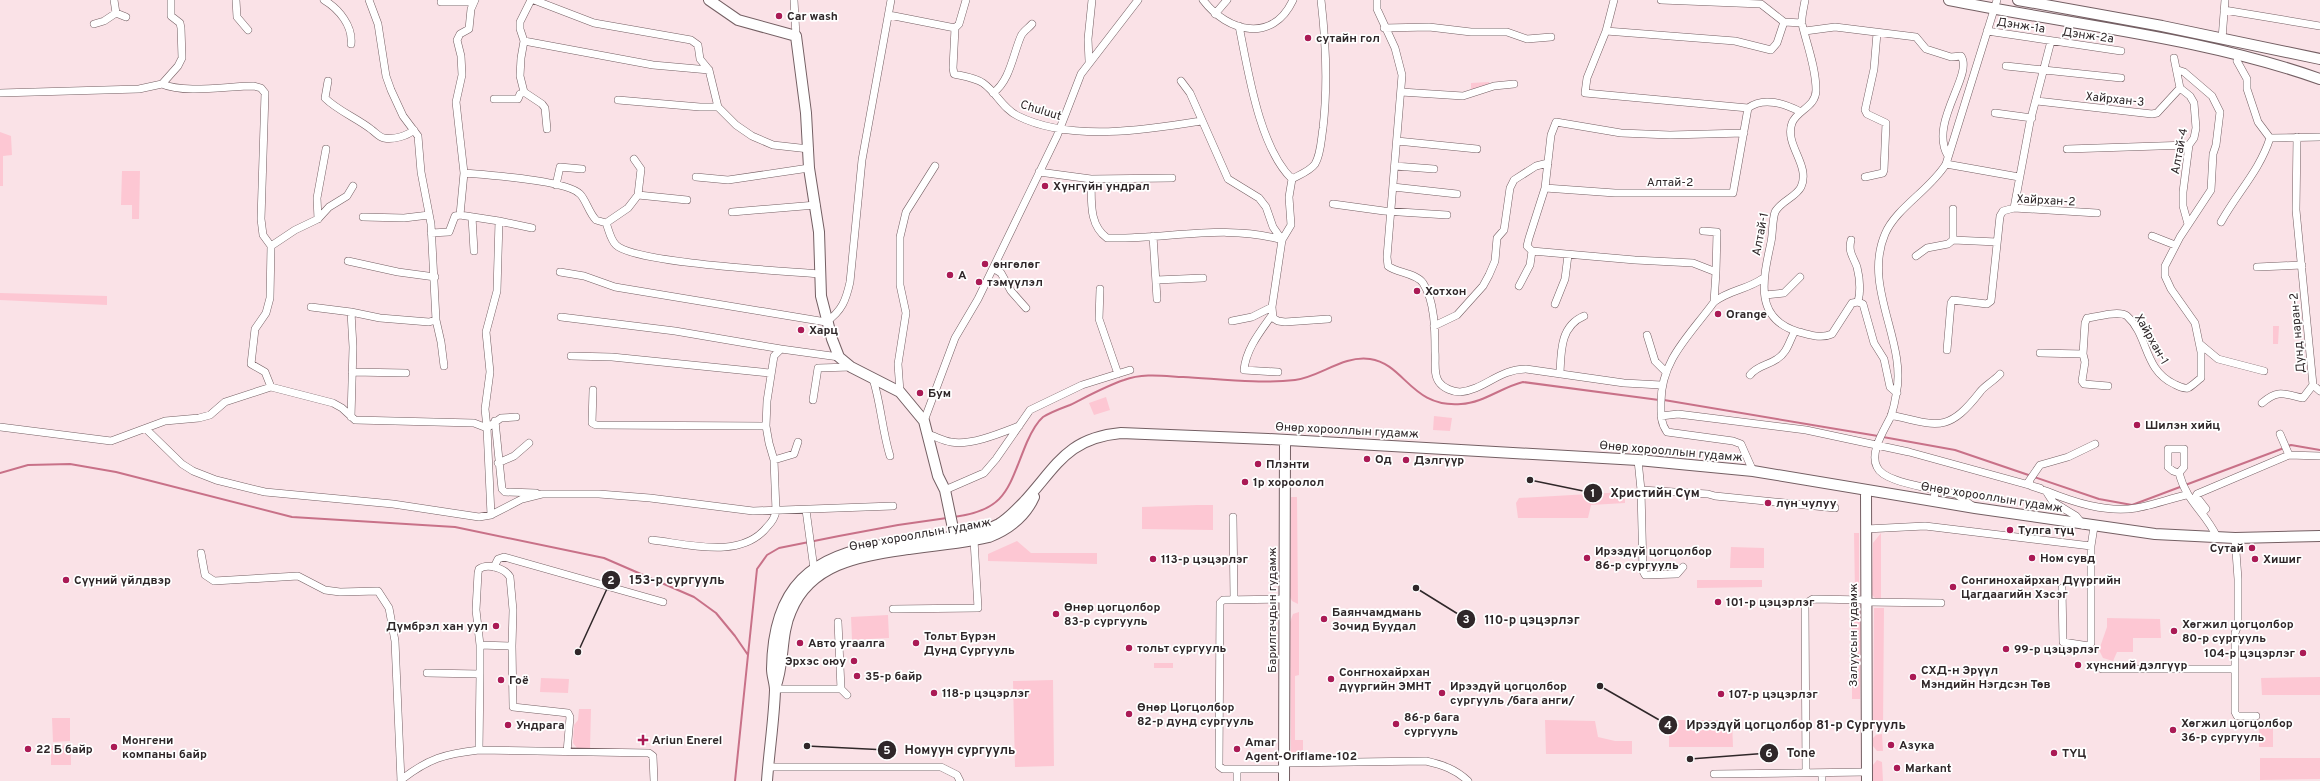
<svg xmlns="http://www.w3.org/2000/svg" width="2320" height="781" font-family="Overpass,sans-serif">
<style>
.green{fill:#fdc7d3}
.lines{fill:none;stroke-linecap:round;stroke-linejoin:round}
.stream{stroke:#c87188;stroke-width:2}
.street-casing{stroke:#745f63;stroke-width:8}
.secondary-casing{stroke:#745f63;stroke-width:12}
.street{stroke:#fff;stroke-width:7}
.secondary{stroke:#fff;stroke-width:10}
.poi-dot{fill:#aa1a55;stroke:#fff;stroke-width:1.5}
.labels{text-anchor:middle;stroke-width:3.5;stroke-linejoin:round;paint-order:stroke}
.poi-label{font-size:12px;font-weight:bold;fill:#2f2729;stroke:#fff;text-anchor:start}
.street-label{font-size:12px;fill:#2f2729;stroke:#fff}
.leader{fill:none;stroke:#2f2729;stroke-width:1.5}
.callout-dot{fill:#2f2729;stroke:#fff;stroke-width:1.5}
.mark-label{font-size:12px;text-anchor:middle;font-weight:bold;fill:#fff}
.callout-label{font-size:13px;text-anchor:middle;font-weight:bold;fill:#2f2729;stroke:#fff;stroke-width:3.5;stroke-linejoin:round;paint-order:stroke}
</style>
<rect width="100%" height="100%" fill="#fae2e7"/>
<path class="green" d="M1489 82V85L1471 90V83Z
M0 132 11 136 12 155 3 156V186H0Z
M122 171H140L139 219H132V205H121Z
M0 293 107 296V305L0 300Z
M2273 326H2279L2278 344H2273Z
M1106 397 1110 410 1094 415 1089 403Z
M1434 416 1452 418 1450 431 1433 430Z
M1625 492V503L1591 505 1588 518H1518L1516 503 1519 498Z
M1291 497H1297L1298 604 1292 601 1290 597Z
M1197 505H1213V530L1142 529V507Z
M1854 533H1859V594H1855Z
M1881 533V599H1876L1872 595 1873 543Z
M1017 541 1031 553H1097V564L988 561V554Z
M1731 547 1764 548V568H1730Z
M1697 580H1762V587L1697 588Z
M1874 608H1884L1883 728 1873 726Z
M1861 609 1860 699H1852V611Z
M1299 612V675L1295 676V740H1303V755L1297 759 1293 757 1291 753 1290 622 1293 614Z
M888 615 889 638 852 640 851 617Z
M2107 618 2160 619 2161 638H2133V652H2117L2113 661 2103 658 2099 650 2107 627Z
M1154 663H1173V668H1154Z
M2320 677V695H2262L2261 678Z
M541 678 569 679 568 693 540 692Z
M1053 680 1054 766 1015 767 1013 681Z
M579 709H591L590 749 577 748 573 743 574 725 578 720Z
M52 718H70V741L53 742Z
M1545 720 1595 721 1598 737 1615 741H1632V754H1546Z
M1669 720H1732L1733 747H1669Z
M2259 720H2273V747H2259Z
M1882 734 1883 751H1877L1873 746V738L1876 735Z
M71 745V765H51V746Z
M2260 758H2320V779L2260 780Z
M1877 760 1882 762 1883 781H1873V765Z"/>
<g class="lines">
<path class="stream" d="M1664 400 1878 436
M1883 437 1955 450 2099 499 2132 505 2284 448
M2288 446 2291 445 2320 450
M0 473 28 465 70 464 116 472 292 517 455 527 604 558 694 597 716 613 735 636 748 655 735 781
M954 517C1008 510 1008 487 1027 442 1031 433 1036 423 1043 417 1051 412 1062 408 1070 405 1088 396 1106 386 1124 380 1143 373 1163 376 1183 377 1220 379 1258 384 1295 380 1320 377 1343 355 1370 359 1405 364 1411 408 1461 404 1483 403 1502 387 1523 382L1659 400
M748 655 757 569 767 555 779 548 839 536 898 525 947 518"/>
<defs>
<path id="street" d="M114 0 116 13 126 17
M236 0 237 17 248 30
M324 0C339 9 353 26 351 44
M475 0 471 9 469 29 460 34 457 40 461 56 462 75 456 102 464 173 460 215 499 221 497 291 486 332 490 372 485 409 487 428 501 418 516 417
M531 0 520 22V29L524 41 521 58 520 76 524 92 542 104 545 108 547 129
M534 0 594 23 691 40 698 45 700 59 709 70 718 107 736 125 752 136 773 145 809 149
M794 0 796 36
M1203 0C1228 33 1273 43 1293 0
M1377 0V9L1395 48 1402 75 1387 257 1388 266C1397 273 1416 273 1423 283 1435 301 1435 331 1435 352 1436 361 1433 374 1439 382 1443 388 1453 392 1460 392 1484 390 1499 369 1526 369L1624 383 1661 385
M1614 0 1606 31 1587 78 1585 93 1748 108
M1661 0 1761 4 1784 22
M1805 0C1804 7 1801 17 1802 24 1807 45 1816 68 1816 90 1816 107 1797 110 1792 123 1784 145 1811 165 1801 187 1796 197 1781 201 1775 212 1772 222 1773 232 1771 242 1763 279 1753 319 1799 332 1811 335 1821 339 1832 334L1852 303 1858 302 1863 304 1874 343 1884 359 1890 387 1897 393
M441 2H474
M2224 10 2320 26
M1215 14 1227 0
M889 15 955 28 953 68 954 74C963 76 976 78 983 83 997 93 1003 109 1018 116 1070 142 1146 130 1201 121
M94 24 104 21 116 13
M1239 26C1248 70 1259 147 1292 179
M955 28 959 24 966 0
M1384 28 1429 27 1471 32H1507L1527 39 1551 37
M1606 31 1735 41 1771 50 1777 43 1784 22 1802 23
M1805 31 1835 27 1916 37 1926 49 1951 57 1961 56C1974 75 1928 123 1948 156
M1987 31 2121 51
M2222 39 2225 0
M524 41 653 65 709 70
M2174 58 2180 88
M1089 61 1088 39 1092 0
M2006 66 2121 78
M328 81 325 98C338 111 357 118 372 130 376 133 379 137 384 138 393 140 407 136 414 130
M1181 81 1190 93 1228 179 1259 198 1266 207 1273 227 1282 240 1291 225 1289 197 1292 179C1299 175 1310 171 1315 164 1321 154 1321 140 1323 128 1328 85 1326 43 1321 0
M162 84C185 94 228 86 254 86L261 88 265 93 261 219 263 235 271 246
M2180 88 2190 96 2194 103 2196 128 2194 138 2189 145 2183 192V206L2188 224
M1401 92 1463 96 1494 86 1514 84
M0 93 139 89 162 84 178 66 182 58 181 28 180 23 171 16V0
M993 93C1010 81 1013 54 1021 36 1023 31 1029 28 1032 24
M494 99H518L520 94 524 92
M618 100 700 107H718
M2037 101 2152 114 2157 113 2180 88
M1995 113 2032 118
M2270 138 2320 137
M1397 141 1477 149
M2067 149 2189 145
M1946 164 2019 177
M1395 166 1434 169
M1039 172 1091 179 1172 178
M464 173C486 175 567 180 580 194 586 200 589 213 596 220L606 223C609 230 610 239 616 245 634 263 785 271 819 274
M696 177 728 180 809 168
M1865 177 1883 173 1884 170 1886 123 1867 114 1865 110 1874 69 1877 33
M1091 179C1092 200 1088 224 1107 238 1164 240 1226 223 1282 240L1272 307 1273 318 1278 321 1285 322 1328 319
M556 185 560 167 582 169
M1393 187 1457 194
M1545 188 1615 193H1733L1748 108C1764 96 1785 104 1801 112
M638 195 687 200
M1333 204 1384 211 1447 215
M2014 208 2030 122 2051 41
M732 212 816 205
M363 217 404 218 429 215
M472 217 474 251
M318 219 317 198 326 149
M499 221 532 228
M2221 222C2237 193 2260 170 2270 138L2258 122 2247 89V79L2237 61
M606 223 628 208 638 195 641 169 634 159
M1703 231 1717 232 1716 272
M431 233 449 232 455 216 460 215
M1153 236 1157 299
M2152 236 2175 245
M1851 240C1848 252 1853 256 1857 267 1860 279 1861 290 1858 302
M1953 240V209
M1916 256 1927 248 1948 244 1953 240 1997 242
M348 261 398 272 435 277
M2257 267 2302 265
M993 268 1001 273 1011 291 1026 308
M560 272 584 276 615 287 826 322C842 311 846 300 850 282L862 160 891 0
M1156 280 1203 278
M1519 286 1530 265 1532 251
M1100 289 1099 319 1118 374
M1765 295 1784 293 1800 277
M1714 302 1716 272 1693 263 1635 260 1532 251 1527 246 1529 238 1545 188 1551 135 1556 122 1621 133 1670 135 1744 133
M1555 304 1565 279 1568 255
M311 307 351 312
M1272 315C1260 332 1246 349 1244 370L1278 372
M561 317 675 331 781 349
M436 320 441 342 444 366
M1232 321 1252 317 1272 307
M1434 326 1457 315 1483 286 1489 275 1495 261 1497 238 1504 230 1510 188 1514 180 1536 166 1548 163
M1647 335 1655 361 1665 371
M2200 344 2218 359 2264 371
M1947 350 1951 303 1953 300 1987 304 1991 301 2000 216 2003 211 2014 208 2097 213
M2040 353 2083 354 2085 323 2087 318C2097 317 2119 310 2127 316 2149 336 2143 369 2174 384 2178 386 2183 389 2188 388 2192 386 2197 381 2201 378V352L2195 323 2171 289 2165 276V266L2180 237 2211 190 2213 154 2216 145 2220 112 2212 96 2184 72 2178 70
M2083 354 2085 362 2082 381 2084 384 2108 386
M571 356 612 357 770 373
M352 372 406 373
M1560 374C1561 352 1560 326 1584 316
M1750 375C1758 365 1767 366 1777 359 1788 352 1789 341 1795 331
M873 379C881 404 882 430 890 456
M2313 385 2320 391
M271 387 265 372 251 364 255 329 266 313 270 298 271 246 295 230 318 219 329 207 347 196 353 186
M593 390 592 423 596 425 766 426
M900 392 898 364 906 313 900 285V237L906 212 935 166
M813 400 818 368 851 367
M2262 403C2278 389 2284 394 2303 398L2313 385 2296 210 2297 137
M1891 415C1938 426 1948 433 1980 392 1984 386 1994 381 2000 374
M1661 416 1678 414 1806 430 1909 452 2040 488
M351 417 353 347 351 312 380 318 429 322 436 320 431 224 421 172 418 136 403 116 391 90 386 76 378 24 369 0
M495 421 502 489 505 492 536 493
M924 421 955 338 978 299 1057 136 1081 74 1138 0
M0 427 111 441 165 421 199 418 210 415 225 402 271 387 333 403 342 408 355 420 474 423 487 428 491 515
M146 429 182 464 193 471 216 480 265 492 393 504 479 517 491 515 522 499 542 494H599L650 498 753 511 893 506
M927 434C935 436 943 441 951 442 970 446 1001 433 1019 426
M2280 434 2289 455
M774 460 794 454 798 442
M1638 460 1641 490 1643 571 1645 575 1677 574 1683 567
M498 463 514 456 529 443
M1753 471 1741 444 1733 441 1667 432C1660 422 1661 414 1661 402 1661 360 1690 335 1714 302 1729 290 1746 290 1762 279
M2179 473 2173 471 2168 467V449H2184V467L2179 473C2187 503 2204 510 2217 537
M945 490 984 473 996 459 1030 410 1082 385 1130 370
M1641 490 1708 494 1715 496 1835 508
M1935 490 1956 494 1974 507
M2046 491C2073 502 2106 513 2136 508 2153 505 2169 499 2186 495
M1934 501 1935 490C1921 486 1883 481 1877 467 1869 452 1885 429 1891 416 1893 410 1895 402 1896 395 1908 342 1862 288 1885 234 1896 208 1930 190 1946 164L1997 0
M806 510 814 569
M2202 513 2206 509 2196 496 2197 494 2289 455 2320 456
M1233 517 1234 599
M2083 525 2076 516 2053 502 2046 491 2031 486 2029 481 2040 465 2068 457 2095 444
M1866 529 1925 526 2091 546
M2235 538 2238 579V625L2235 633V712L2237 716H2256
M652 540C688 544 741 560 767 527 772 522 775 518 776 511L774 460 769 443 766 426 767 401 774 356 781 349 839 357
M201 553 205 575 214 581 298 576 325 590 340 592 378 591 389 608 395 641 401 781
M494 567 498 559 504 557 663 602
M2062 588 2063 642 2089 646 2091 643V546L2094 527
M1866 602 1941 603
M893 609 978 608 974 540
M838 622 841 689
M480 645 476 610 478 573 479 569C487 563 505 568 510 577L513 610 512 646
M2102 669H2235
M480 674V645L512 646 513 707 568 713 570 717 567 752
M775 689H841L847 695
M479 750 649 753 653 756 654 781
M1284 763 1426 761C1443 765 1455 769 1468 781
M768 767H941L957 775 960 781
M1237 769V781
M1284 769H1223L1219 766 1220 603 1223 600 1284 599
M1806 773 1805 604 1813 599 1866 600
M1714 774 1867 772
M401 780C429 758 445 754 479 750L480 674 427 673
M1822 781V773"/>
<path id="secondary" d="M709 0 738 20 796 36 806 113 809 168 819 232 821 296 832 339 839 357 851 367 900 392 924 421 938 476 945 490 956 543
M1949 0C2072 25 2201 37 2320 79
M2018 0 2162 26 2320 59
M1866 490 1867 781
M775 688C785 663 780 635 791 611 811 562 862 556 908 549 935 546 963 543 989 537 1009 529 1025 517 1034 497
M767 781C769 751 774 721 775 690 775 683 772 676 772 669 773 587 811 554 889 544 920 540 974 538 999 524 1009 518 1016 510 1024 502 1057 466 1067 438 1121 433L1268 439 1638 460 1753 471 1975 508 2155 534 2235 538 2320 536
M1284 781 1285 440"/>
</defs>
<use href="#street" class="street-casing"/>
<use href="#secondary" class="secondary-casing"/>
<use href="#street" class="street"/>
<use href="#secondary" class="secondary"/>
</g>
<g class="poi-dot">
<circle cx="779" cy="16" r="4"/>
<circle cx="1308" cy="38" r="4"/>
<circle cx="1045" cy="186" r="4"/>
<circle cx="985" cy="264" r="4"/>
<circle cx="950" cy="275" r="4"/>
<circle cx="979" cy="282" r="4"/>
<circle cx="1417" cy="291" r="4"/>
<circle cx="1718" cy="314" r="4"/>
<circle cx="801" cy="330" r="4"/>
<circle cx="920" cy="393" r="4"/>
<circle cx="2137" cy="425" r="4"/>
<circle cx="1367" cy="459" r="4"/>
<circle cx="1406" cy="460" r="4"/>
<circle cx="1258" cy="464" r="4"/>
<circle cx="1245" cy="482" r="4"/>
<circle cx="1768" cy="503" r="4"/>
<circle cx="2010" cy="530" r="4"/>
<circle cx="2252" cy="548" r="4"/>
<circle cx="1587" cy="558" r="4"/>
<circle cx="2032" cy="558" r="4"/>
<circle cx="1153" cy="559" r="4"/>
<circle cx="2255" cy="559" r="4"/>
<circle cx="66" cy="580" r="4"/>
<circle cx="1953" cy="587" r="4"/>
<circle cx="1718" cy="602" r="4"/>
<circle cx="1056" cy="614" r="4"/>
<circle cx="1324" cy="619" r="4"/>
<circle cx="496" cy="626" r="4"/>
<circle cx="2174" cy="631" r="4"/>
<circle cx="800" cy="643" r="4"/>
<circle cx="916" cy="643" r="4"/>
<circle cx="1129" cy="648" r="4"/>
<circle cx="2006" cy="649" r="4"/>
<circle cx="2303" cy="653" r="4"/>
<circle cx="854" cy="661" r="4"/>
<circle cx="2078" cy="665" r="4"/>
<circle cx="857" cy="676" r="4"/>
<circle cx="1913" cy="677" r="4"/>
<circle cx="1331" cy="679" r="4"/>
<circle cx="501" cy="680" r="4"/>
<circle cx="934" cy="693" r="4"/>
<circle cx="1442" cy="693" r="4"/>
<circle cx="1721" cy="694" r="4"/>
<circle cx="1129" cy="714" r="4"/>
<circle cx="1396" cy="724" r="4"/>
<circle cx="508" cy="725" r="4"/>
<circle cx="2173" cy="730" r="4"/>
<path d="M641 734h4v4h4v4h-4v4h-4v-4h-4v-4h4z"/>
<circle cx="1891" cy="745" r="4"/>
<circle cx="114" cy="747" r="4"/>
<circle cx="28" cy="749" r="4"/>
<circle cx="1237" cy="749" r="4"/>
<circle cx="2054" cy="753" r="4"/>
<circle cx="1897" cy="768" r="4"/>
</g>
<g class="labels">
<g class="poi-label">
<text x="787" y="20">Car wash</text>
<text x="1316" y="42">сутайн гол</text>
<text x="1053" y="190">Хүнгүйн ундрал</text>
<text x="993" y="268">өнгөлөг</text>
<text x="958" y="279">A</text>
<text x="987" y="286">тэмүүлэл</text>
<text x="1425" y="295">Хотхон</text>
<text x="1726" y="318">Orange</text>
<text x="809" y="334">Харц</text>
<text x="928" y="397">Бум</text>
<text x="2145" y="429">Шилэн хийц</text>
<text x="1375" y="463">Од</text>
<text x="1414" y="464">Дэлгүүр</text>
<text x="1266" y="468">Плэнти</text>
<text x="1253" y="486">1р хороолол</text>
<text x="1776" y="507">лүн чулуу</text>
<text x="2018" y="534">Тулга түц</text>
<text x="2244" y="552" text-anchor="end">Сутай</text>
<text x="1595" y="555">Ирээдүй цогцолбор<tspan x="1595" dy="14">86-р сургууль</tspan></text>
<text x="2040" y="562">Ном сувд</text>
<text x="1161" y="563">113-р цэцэрлэг</text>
<text x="2263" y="563">Хишиг</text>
<text x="74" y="584">Сүүний үйлдвэр</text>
<text x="1961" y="584">Сонгинохайрхан Дүүргийн<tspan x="1961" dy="14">Цагдаагийн Хэсэг</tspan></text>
<text x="1726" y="606">101-р цэцэрлэг</text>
<text x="1064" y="611">Өнөр цогцолбор<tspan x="1064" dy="14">83-р сургууль</tspan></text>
<text x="1332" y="616">Баянчамдмань<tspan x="1332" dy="14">Зочид Буудал</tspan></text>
<text x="2182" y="628">Хөгжил цогцолбор<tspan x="2182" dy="14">80-р сургууль</tspan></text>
<text x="488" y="630" text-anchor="end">Дүмбрэл хан уул</text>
<text x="924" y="640">Тольт Бүрэн<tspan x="924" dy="14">Дунд Сургууль</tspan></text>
<text x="808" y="647">Авто угаалга</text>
<text x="1137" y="652">тольт сургууль</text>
<text x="2014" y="653">99-р цэцэрлэг</text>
<text x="2295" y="657" text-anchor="end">104-р цэцэрлэг</text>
<text x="846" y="665" text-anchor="end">Эрхэс оюу</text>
<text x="2086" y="669">хүнсний дэлгүүр</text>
<text x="1921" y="674">СХД-н Эрүүл<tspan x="1921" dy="14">Мэндийн Нэгдсэн Төв</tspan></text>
<text x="1339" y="676">Сонгнохайрхан<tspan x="1339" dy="14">дүүргийн ЭМНТ</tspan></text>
<text x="865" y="680">35-р байр</text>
<text x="509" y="684">Гоё</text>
<text x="1450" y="690">Ирээдүй цогцолбор<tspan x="1450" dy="14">сургууль /бага анги/</tspan></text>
<text x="942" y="697">118-р цэцэрлэг</text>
<text x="1729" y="698">107-р цэцэрлэг</text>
<text x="1137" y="711">Өнөр Цогцолбор<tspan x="1137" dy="14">82-р дунд сургууль</tspan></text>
<text x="1404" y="721">86-р бага<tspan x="1404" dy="14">сургууль</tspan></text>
<text x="2181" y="727">Хөгжил цогцолбор<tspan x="2181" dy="14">36-р сургууль</tspan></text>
<text x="516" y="729">Ундрага</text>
<text x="122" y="744">Монгени<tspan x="122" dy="14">компаны байр</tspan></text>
<text x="652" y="744">Ariun Enerel</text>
<text x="1245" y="746">Amar<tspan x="1245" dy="14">Agent-Oriflame-102</tspan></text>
<text x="1899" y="749">Азука</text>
<text x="36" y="753">22 Б байр</text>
<text x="2062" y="757">ТҮЦ</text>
<text x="1905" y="772">Markant</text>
</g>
<g class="street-label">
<text transform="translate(2021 25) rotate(9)" y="4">Дэнж-1а</text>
<text transform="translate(2088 35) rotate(8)" y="4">Дэнж-2а</text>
<text transform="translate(2115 99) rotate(6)" y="4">Хайрхан-3</text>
<text transform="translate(1041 110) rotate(17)" y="4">Chuluut</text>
<text transform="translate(2179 151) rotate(-79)" y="4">Алтай-4</text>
<text x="1670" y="186">Алтай-2</text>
<text transform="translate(2046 200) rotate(3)" y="4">Хайрхан-2</text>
<text transform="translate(1760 234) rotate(-79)" y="4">Алтай-1</text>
<text transform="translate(2297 333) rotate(-95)" y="4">Дунд наран-2</text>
<text transform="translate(2152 339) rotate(60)" y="4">Хайрхан-1</text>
<text transform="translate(1347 430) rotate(3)" y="4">Өнөр хорооллын гудамж</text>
<text transform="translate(1671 451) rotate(5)" y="4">Өнөр хорооллын гудамж</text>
<text transform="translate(1992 497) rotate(9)" y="4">Өнөр хорооллын гудамж</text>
<text transform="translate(920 534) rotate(-10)" y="4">Өнөр хорооллын гудамж</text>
<text transform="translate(1272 610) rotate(-90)" y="4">Барилгачдын гудамж</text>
<text transform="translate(1853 635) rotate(-90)" y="4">Залуусын гудамж</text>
</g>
</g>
<path class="leader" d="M1530 480L1593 493M578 652L611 580M1416 588L1466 619M1600 686L1668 725M807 746L887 750M1690 759L1769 753"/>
<g class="callout-dot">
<circle cx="1530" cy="480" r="4"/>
<circle cx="578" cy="652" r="4"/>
<circle cx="1416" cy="588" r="4"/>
<circle cx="1600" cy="686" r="4"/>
<circle cx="807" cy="746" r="4"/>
<circle cx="1690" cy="759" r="4"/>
<circle cx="1593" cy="493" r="10"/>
<circle cx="611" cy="580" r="10"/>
<circle cx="1466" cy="619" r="10"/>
<circle cx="1668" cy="725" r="10"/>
<circle cx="887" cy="750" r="10"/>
<circle cx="1769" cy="753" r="10"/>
</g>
<g class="mark-label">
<text x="1593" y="497">1</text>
<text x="611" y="584">2</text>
<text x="1466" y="623">3</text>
<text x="1668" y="729">4</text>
<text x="887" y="754">5</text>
<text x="1769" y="757">6</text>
</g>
<g class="callout-label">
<text x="1655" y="497">Христийн Сүм</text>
<text x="677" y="584">153-р сургууль</text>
<text x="1532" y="624">110-р цэцэрлэг</text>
<text x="1796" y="729">Ирээдүй цогцолбор 81-р Сургууль</text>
<text x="960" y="754">Номуун сургууль</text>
<text x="1801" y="757">Tone</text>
</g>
</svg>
